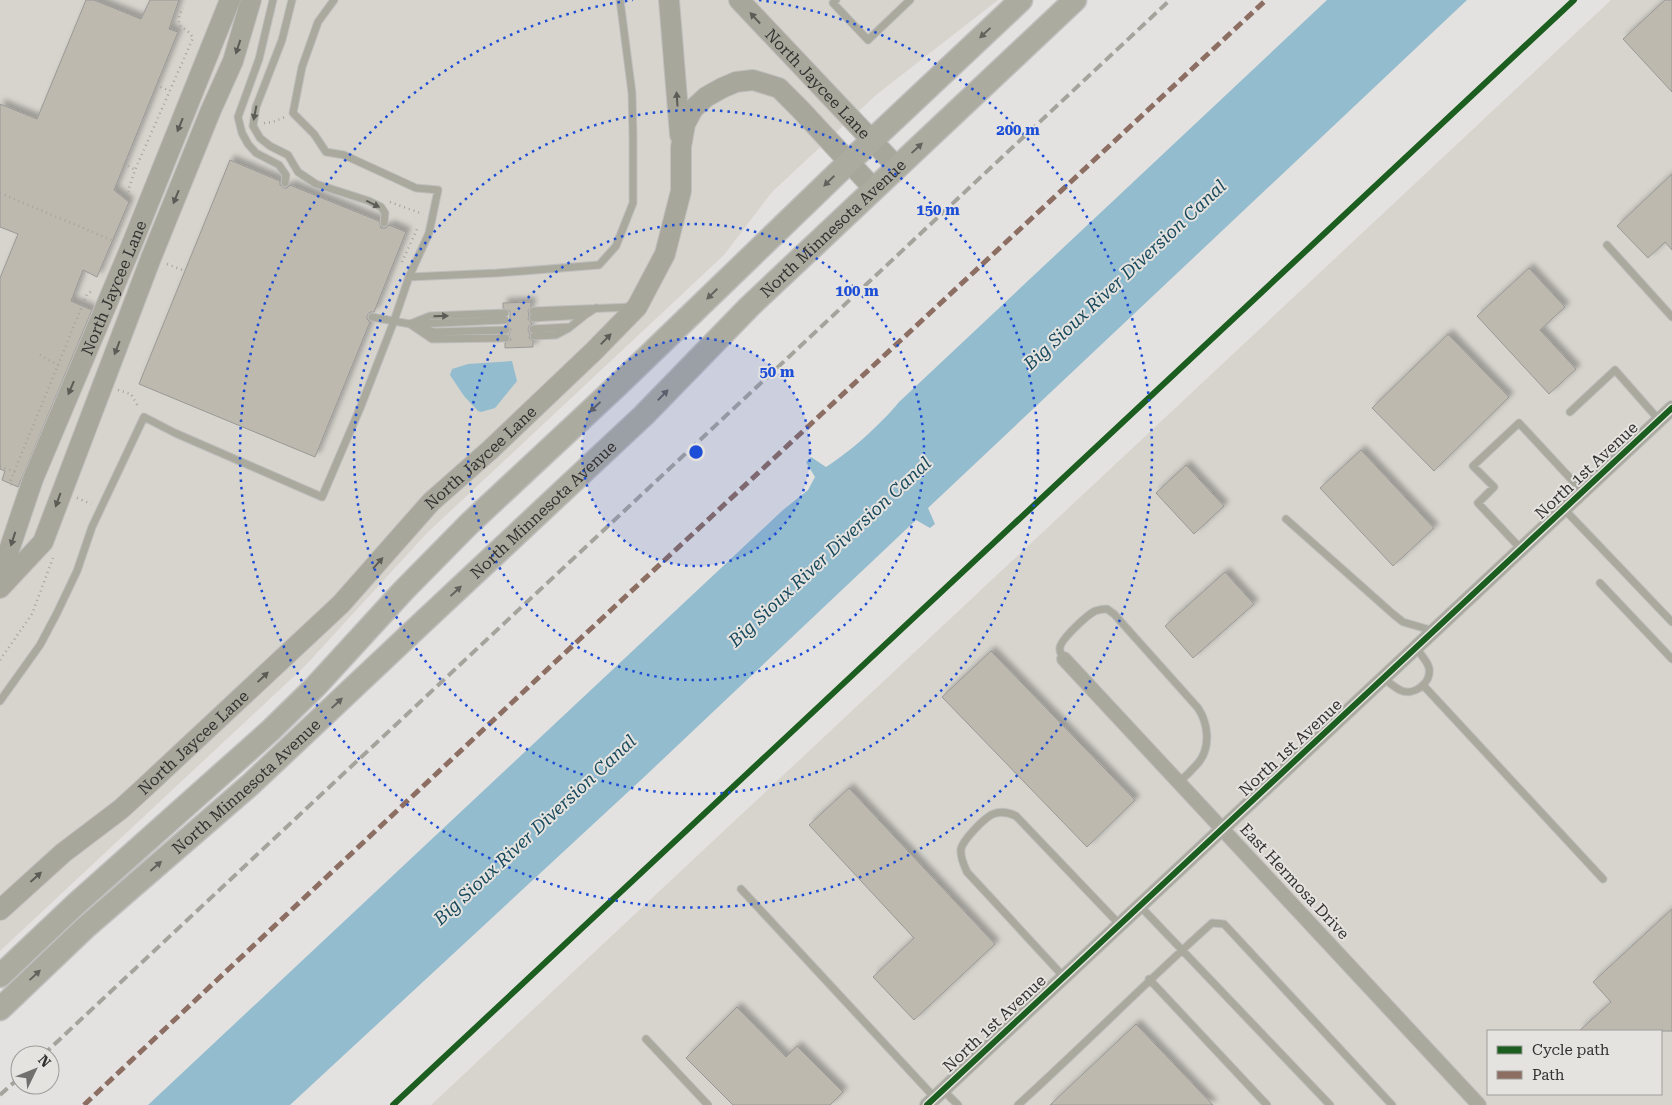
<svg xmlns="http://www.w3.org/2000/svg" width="1672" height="1105" font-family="'Roboto Serif',serif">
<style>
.built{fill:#d6d4cd;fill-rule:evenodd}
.water{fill:#93bcce}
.building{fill:#beb9ae;stroke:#9a9897;filter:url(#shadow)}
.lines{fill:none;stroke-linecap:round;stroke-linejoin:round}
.lane-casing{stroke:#c0bfbe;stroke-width:9}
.street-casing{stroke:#c0bfbe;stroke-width:16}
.secondary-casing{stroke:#c0bfbe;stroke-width:22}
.primary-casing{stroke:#c0bfbe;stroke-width:25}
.path{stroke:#a4a49c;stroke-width:2.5;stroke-dasharray:1 4;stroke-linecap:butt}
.lane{stroke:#a9a99e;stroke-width:7}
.street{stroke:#a9a99e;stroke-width:14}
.secondary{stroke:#a8a79b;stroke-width:20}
.primary{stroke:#acaba0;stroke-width:22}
.rail{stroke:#a4a49d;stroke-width:4;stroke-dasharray:10 5;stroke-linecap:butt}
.quiet{stroke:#8d6e63;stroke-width:5;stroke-dasharray:10 5;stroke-linecap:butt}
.cycleway-casing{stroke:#e5e3df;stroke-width:9}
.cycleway{stroke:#1b5e20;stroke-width:6}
.oneway{fill:#5c5b56}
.oneway2{fill:#63625d}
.oneway3{fill:#5c5c57}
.ring{fill:none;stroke:#1d4ed8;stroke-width:2.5;stroke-dasharray:2.5 5}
.labels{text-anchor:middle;stroke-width:4;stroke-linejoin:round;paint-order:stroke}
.street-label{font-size:16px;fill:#333231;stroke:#e5e3df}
.water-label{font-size:18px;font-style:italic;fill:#194a5e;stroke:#e5e3df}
.centre{fill:#1d4ed8;stroke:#e5e3df;stroke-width:2.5}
.ring-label{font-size:15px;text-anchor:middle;font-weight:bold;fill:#1d4ed8;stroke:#e5e3df;stroke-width:4;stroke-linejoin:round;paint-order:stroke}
</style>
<defs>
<filter id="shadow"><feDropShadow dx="4.5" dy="-4.5" stdDeviation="2.5" flood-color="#0004"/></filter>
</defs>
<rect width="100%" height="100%" fill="#e4e2e0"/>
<path class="built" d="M0 0H998L876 95 772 192 724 255 426 534 305 666 0 951Z
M1611 0H1672V1105H431ZM1488 1031H1661V1094H1488Z"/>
<path class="water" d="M1327 0H1467L928 508 935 524 930 528 916 520 642 779 290 1105H148L783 510 808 490 815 477 806 462 811 457 826 467C850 452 881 424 899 402Z
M512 361 517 381 495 408 481 412 478 411 464 396 450 375 452 369 468 364Z"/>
<path class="building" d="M86 0H94L141 19 150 0H179L169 29 178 32 114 190 129 202 97 277 83 270 71 301 92 310 18 487 2 480 5 471 0 469V278L18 234 0 227V104L37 119Z
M1665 0H1672V92L1623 39Z
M230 160 280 181V185L284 188H287L290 185 379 221 381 228H386L389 225 406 232 374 312H370L367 316V319L370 322 315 457 139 384Z
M1672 174V250L1665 242 1648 258 1617 226Z
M1529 268 1565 307 1540 330 1576 369 1549 394 1477 316Z
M531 302V306L528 311 529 315 528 319 532 324 529 326 528 330 530 333 529 338 533 341V347L505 348V343L511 340 509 334 511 329 507 325 510 320V311L503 308V303Z
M1448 334 1509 397 1434 471 1372 408Z
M1361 450 1434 528 1393 566 1320 488Z
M1186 465 1224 506 1194 534 1156 493Z
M1225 572 1254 604 1193 658 1165 626Z
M991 651 1135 800 1087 847 942 697Z
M849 788 995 944 914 1020 873 977 914 938 809 825Z
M1672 909V1031H1579L1611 1002 1593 982Z
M737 1007 786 1057 797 1046 843 1092 830 1105H733L686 1058Z
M1136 1024 1213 1105H1050Z"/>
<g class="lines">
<defs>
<path id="lane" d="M273 0 259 59 238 117 242 133 248 144 256 153 279 165 286 175 285 183
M292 0 282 40 256 107 253 126 260 138 270 146 288 155 298 172 316 184 369 201 381 207 385 213 384 223
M836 0 833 3 868 40 910 0
M1607 245 1672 317
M409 277 497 273 599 265 616 246 633 203V136L632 93 620 0
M533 311 632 307
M372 317 410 324 430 316 505 313
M533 318 585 315 596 308
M410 324 432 339 506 338
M418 324 505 320
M420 327 434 332 506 330
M533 329 570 327 584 316
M534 336 556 335 569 328
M1570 412 1615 370 1659 420
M1564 509 1672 622
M1286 519 1393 614 1403 622 1434 631
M1521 549 1478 503 1494 487 1473 466 1519 423 1583 492
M1600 583 1672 659
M1064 659C1062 655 1059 652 1060 648 1060 640 1087 615 1095 611 1098 610 1103 609 1107 609L1114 614 1198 708C1208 723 1211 746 1199 762 1193 769 1186 776 1179 782
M1383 678C1389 682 1394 687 1400 690 1413 697 1432 683 1429 668 1427 660 1420 654 1416 648
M1423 685 1603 879
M0 701 40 645 57 613 77 571 92 527 144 417 175 433 322 497 361 406 394 321 409 277 429 233 438 190 416 188 344 155 326 152 314 134 293 113 302 67 318 22 334 0
M741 889 935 1098
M1140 906 1330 1105
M1064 977 967 872C964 865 960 858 961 849 963 840 984 818 993 814 1001 811 1008 812 1016 816L1120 925
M1149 979 1267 1105
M646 1039 708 1105
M943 1090 958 1105
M1018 1105C1084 1045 1146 982 1212 923L1224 924 1392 1105"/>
<path id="street" d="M1064 659 1479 1105
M927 1105 1672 408"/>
<g id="secondary">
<path d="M669 0 680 135"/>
<path id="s1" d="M739 0 897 167"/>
<path id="s2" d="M0 577 33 479 130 249 230 0"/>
<path d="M0 588 43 542 151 258 211 110 233 61 251 0"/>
<path id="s3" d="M0 910 63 853 121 809 144 788 341 604 431 502 490 450 594 351 637 307 665 254 681 191V147L685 124 693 109 706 97 722 88 736 82 753 80 779 88 800 109 874 189"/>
</g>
<g id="primary">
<path d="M0 976 76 904 271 730 315 687 403 591 470 523 619 384 849 162 1021 0"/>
<path id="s4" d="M0 1009 86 927 251 784 423 622 644 415 750 306 1075 0"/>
</g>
</defs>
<use href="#lane" class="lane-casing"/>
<use href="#street" class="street-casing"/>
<use href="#secondary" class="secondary-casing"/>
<use href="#primary" class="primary-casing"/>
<path class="path" d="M156 85 170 91
M264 123 273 122 285 117
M124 163 135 170
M0 193 114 241
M131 202 128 191 135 170 193 38 190 33 179 25V16L183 8
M390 202 423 214
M402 262 418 227
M167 264 185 271
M40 355 58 365
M118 390 131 394 139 408
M0 466 15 472
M12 485 10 482 87 294 94 290
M77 498 91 504
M0 660 32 614 53 558"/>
<use href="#lane" class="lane"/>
<use href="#street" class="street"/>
<use href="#secondary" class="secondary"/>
<use href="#primary" class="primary"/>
<path class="rail" d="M43 1055 1170 0
M0 1095 20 1077"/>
<path class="quiet" d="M84 1105 552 665 1266 0"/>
<defs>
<path id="cycleway" d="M393 1105 1574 0
M927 1105 1672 408"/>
</defs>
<use href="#cycleway" class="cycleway-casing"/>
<use href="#cycleway" class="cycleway"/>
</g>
<defs><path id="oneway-solid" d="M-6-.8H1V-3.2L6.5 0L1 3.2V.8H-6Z" transform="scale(1.25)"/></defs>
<g class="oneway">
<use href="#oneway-solid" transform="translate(755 18) rotate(-133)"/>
<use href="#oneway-solid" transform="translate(238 47) rotate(108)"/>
<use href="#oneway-solid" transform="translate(677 99) rotate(-94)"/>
<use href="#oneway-solid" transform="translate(180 125) rotate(112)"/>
<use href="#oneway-solid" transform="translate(176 197) rotate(112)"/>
<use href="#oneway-solid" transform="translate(606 339) rotate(-46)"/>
<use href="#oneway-solid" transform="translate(117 348) rotate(111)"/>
<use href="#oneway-solid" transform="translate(71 388) rotate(113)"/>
<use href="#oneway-solid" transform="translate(58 500) rotate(110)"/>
<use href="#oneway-solid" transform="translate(13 539) rotate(108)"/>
<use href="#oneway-solid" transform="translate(378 563) rotate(-48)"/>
<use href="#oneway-solid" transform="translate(263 677) rotate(-43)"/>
<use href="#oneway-solid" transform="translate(36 877) rotate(-42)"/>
</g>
<g class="oneway2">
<use href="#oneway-solid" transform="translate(985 33) rotate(137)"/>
<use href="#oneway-solid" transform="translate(917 148) rotate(-43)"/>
<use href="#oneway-solid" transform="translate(829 181) rotate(136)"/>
<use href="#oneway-solid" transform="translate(712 294) rotate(136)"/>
<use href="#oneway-solid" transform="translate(663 395) rotate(-46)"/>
<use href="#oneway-solid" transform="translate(595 407) rotate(137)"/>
<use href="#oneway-solid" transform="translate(456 591) rotate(-43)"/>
<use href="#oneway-solid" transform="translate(337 703) rotate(-43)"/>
<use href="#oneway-solid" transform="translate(156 866) rotate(-41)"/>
<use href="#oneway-solid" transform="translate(35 975) rotate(-43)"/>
</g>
<g class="oneway3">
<use href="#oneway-solid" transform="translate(255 113) rotate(101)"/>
<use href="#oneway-solid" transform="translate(373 204) rotate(26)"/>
<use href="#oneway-solid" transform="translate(441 316) rotate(-2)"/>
</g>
<circle cx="696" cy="452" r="114" fill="#1d4ed8" fill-opacity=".12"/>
<g class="ring">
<circle cx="696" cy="452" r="114"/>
<circle cx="696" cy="452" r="228"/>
<circle cx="696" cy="452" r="342"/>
<path d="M759 0A456 456 0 1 1 633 0"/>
</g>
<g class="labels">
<g class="street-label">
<text dy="6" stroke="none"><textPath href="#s1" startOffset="115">North Jaycee Lane</textPath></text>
<text dy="6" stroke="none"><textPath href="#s4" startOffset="1142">North Minnesota Avenue</textPath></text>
<text dy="6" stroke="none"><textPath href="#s2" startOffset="311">North Jaycee Lane</textPath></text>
<text dy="6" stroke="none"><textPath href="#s3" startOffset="661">North Jaycee Lane</textPath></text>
<text transform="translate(1586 470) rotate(-43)" y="6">North 1st Avenue</text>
<text dy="6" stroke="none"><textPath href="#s4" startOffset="738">North Minnesota Avenue</textPath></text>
<text dy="6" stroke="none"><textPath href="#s3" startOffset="256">North Jaycee Lane</textPath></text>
<text transform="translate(1290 747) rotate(-43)" y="6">North 1st Avenue</text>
<text dy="6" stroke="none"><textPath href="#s4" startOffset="332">North Minnesota Avenue</textPath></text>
<text transform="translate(1295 881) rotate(47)" y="6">East Hermosa Drive</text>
<text transform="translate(994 1023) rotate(-43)" y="6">North 1st Avenue</text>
</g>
<g class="water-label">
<text transform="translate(1125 275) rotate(-43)" y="6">Big Sioux River Diversion Canal</text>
<text transform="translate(830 552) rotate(-43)" y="6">Big Sioux River Diversion Canal</text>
<text transform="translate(535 830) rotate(-43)" y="6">Big Sioux River Diversion Canal</text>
</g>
</g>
<circle cx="696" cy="452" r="8" class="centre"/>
<g class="ring-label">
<text x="1018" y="135">200 m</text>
<text x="938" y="215">150 m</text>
<text x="857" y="296">100 m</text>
<text x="777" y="377">50 m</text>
</g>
<rect x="1487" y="1030" width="175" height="65" fill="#e5e3df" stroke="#9e9c99"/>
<rect x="1497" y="1046" width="25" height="8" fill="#1b5e20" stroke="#9e9c99"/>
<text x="1532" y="1055" font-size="15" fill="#333231">Cycle path</text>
<rect x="1497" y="1071" width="25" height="8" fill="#8d6e63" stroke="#9e9c99"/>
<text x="1532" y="1080" font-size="15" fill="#333231">Path</text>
<g transform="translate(35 1070) rotate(47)"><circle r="24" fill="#e5e3df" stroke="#9e9c99"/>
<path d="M0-4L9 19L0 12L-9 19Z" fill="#71706e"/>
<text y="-8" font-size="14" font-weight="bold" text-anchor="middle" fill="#333231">N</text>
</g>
</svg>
